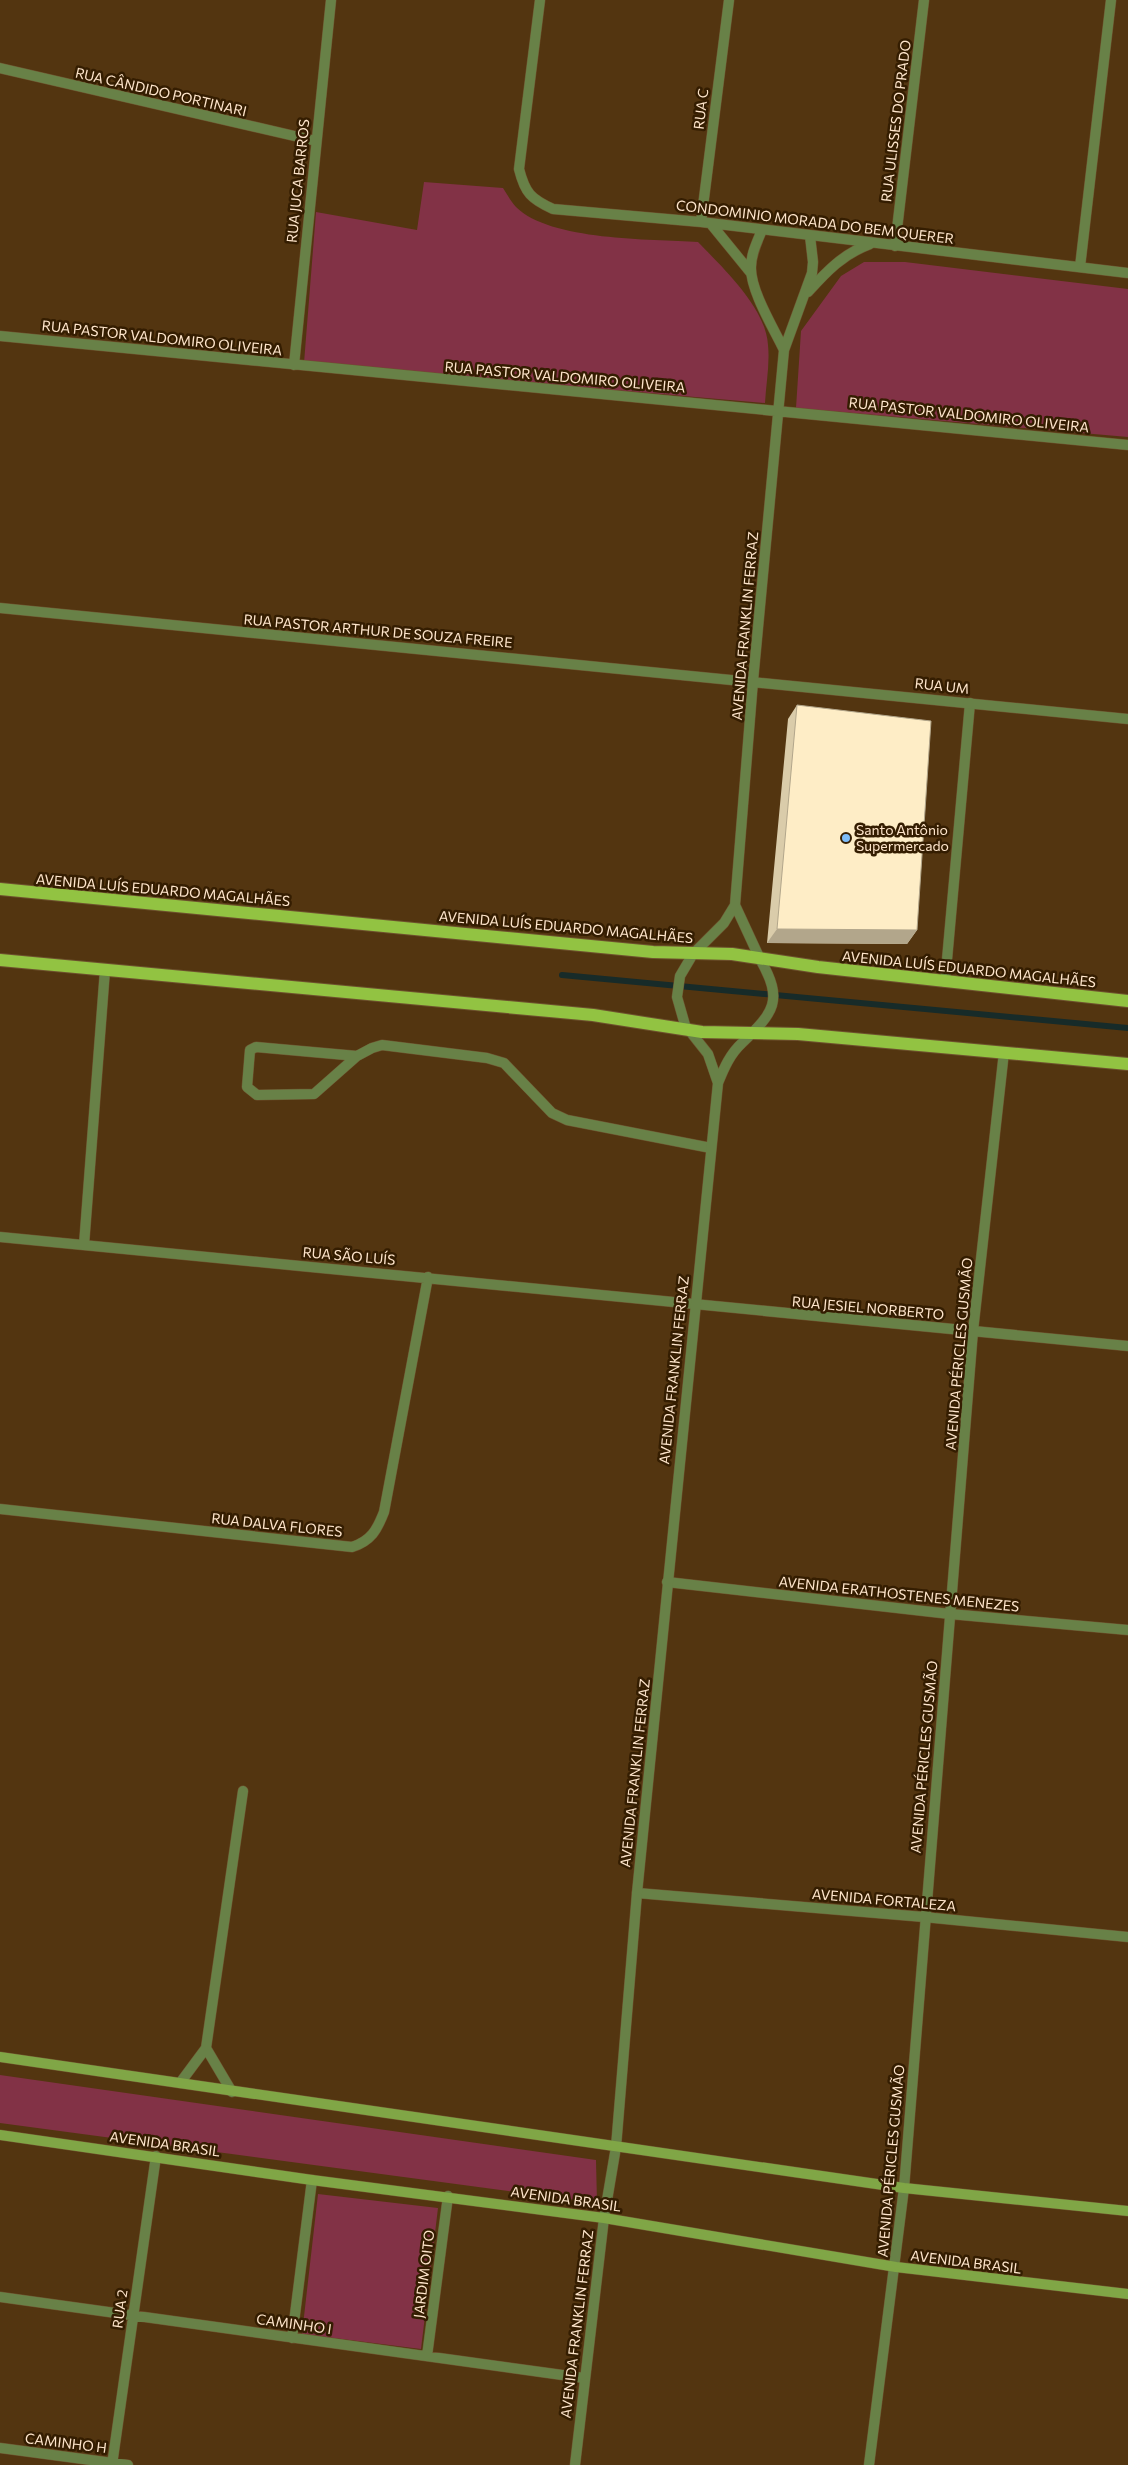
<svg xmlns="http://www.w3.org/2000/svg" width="1128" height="2465" font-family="Commissioner,sans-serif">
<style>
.green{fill:#823246}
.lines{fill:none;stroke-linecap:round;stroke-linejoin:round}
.stream{stroke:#172b29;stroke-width:6}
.service-casing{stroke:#6e512e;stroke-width:11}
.minor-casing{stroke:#6e512e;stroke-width:11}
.tertiary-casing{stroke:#6e512e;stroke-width:11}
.secondary-casing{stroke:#6e512e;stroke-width:11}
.primary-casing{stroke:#6e512e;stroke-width:14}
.service{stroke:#688147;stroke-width:10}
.minor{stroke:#688147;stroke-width:10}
.tertiary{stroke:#688147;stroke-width:10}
.secondary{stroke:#80a646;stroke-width:10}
.primary{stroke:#92c342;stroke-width:12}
.wall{fill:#daccaa}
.shaded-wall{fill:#b2a68b}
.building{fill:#feedc6;stroke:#b2a68b}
.poi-dot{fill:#7ebdf9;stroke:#341d01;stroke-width:2}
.labels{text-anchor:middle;stroke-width:5;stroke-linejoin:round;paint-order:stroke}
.street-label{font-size:14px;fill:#fee5cb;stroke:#341d01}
.poi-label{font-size:14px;fill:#fee5cb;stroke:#341d01;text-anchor:start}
</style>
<rect width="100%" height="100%" fill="#533510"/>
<path class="green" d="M424 182 503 188C507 194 511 202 516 207 550 241 651 239 698 242 723 268 766 308 768 345 770 364 766 384 765 403L304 363 316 212 417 230Z
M864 262H905L1128 289V437L796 408 801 331 841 276Z
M0 2075 596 2160 597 2203 0 2123Z
M318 2194 438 2208 421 2349 302 2334Z"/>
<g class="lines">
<path class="stream" d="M562 975 1128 1028"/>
<defs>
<path id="service" d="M945 982 970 703
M357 1056 256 1047 250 1050 247 1087 257 1095 314 1094 357 1056 372 1048 382 1045 487 1058 504 1063 552 1113 567 1120 711 1148"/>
<path id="minor" d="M540 0 519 169C525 193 531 199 553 209L701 222 1128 273
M0 68 316 141
M701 222 729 0
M711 224 751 273
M762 230C757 242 751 254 751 267 750 290 774 329 784 350
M895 246 924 0
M1080 267 1111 0
M808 292C827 271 843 254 870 244
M0 336 1128 445
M294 365 331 0
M0 608 1128 719
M693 954 724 923 735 905
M760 959 735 905 753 681 784 350 812 273 813 262 810 236
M0 1237 1128 1346
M84 1245 105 970
M0 1509 352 1547C371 1541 377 1530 384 1512L428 1277
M667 1582 950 1614 1128 1630
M637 1893 924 1917 1128 1937
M206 2048 232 2092
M180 2083 206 2048 243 1791
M0 2297 584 2378
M292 2338 312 2180
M427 2356 448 2196
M0 2448 128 2465
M112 2465 156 2156
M869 2465 904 2188 973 1331 1004 1052"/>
<path id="tertiary" d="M693 954 680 976 677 997 685 1025 708 1054 718 1083
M575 2465 604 2218 616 2147 637 1893 718 1083C724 1068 730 1054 742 1043 774 1012 784 1001 760 959"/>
<path id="secondary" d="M0 2057 904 2188 1128 2211
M0 2135 312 2180 604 2218 896 2267 1128 2294"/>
<path id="primary" d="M0 889 653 952 732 954 818 967 1128 1001
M0 960 593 1015 702 1032 798 1034 1128 1064"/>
</defs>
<use href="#service" class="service-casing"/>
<use href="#minor" class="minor-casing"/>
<use href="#tertiary" class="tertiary-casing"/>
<use href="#secondary" class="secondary-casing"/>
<use href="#primary" class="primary-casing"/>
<use href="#service" class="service"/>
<use href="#minor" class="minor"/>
<use href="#tertiary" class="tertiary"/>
<use href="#secondary" class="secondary"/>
<use href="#primary" class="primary"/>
</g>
<path class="wall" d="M797 705 917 930 907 944 767 943 788 719Z"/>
<path class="shaded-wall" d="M777 929 917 930 907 944 767 943Z"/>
<path class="building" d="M797 705 931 721 917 930 777 929Z"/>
<circle class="poi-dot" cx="846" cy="838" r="5"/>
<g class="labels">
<g class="street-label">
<text transform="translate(161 92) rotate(13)" y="5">RUA CÂNDIDO PORTINARI</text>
<text transform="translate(701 109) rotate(-83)" y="5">RUA C</text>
<text transform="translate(896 121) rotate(-83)" y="5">RUA ULISSES DO PRADO</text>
<text transform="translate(298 181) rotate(-84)" y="5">RUA JUCA BARROS</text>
<text transform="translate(815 222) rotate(7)" y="5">CONDOMINIO MORADA DO BEM QUERER</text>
<text transform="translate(162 338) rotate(6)" y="5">RUA PASTOR VALDOMIRO OLIVEIRA</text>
<text transform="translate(565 377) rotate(5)" y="5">RUA PASTOR VALDOMIRO OLIVEIRA</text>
<text transform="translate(969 415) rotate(6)" y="5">RUA PASTOR VALDOMIRO OLIVEIRA</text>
<text transform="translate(745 626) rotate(-85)" y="5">AVENIDA FRANKLIN FERRAZ</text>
<text transform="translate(378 631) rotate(5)" y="5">RUA PASTOR ARTHUR DE SOUZA FREIRE</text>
<text transform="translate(942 686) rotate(6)" y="5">RUA UM</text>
<text transform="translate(163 890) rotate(5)" y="5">AVENIDA LUÍS EDUARDO MAGALHÃES</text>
<text transform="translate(566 927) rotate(5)" y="5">AVENIDA LUÍS EDUARDO MAGALHÃES</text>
<text transform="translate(969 969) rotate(6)" y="5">AVENIDA LUÍS EDUARDO MAGALHÃES</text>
<text transform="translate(349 1256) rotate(5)" y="5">RUA SÃO LUÍS</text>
<text transform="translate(868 1308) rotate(5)" y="5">RUA JESIEL NORBERTO</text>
<text transform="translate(959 1354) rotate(-85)" y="5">AVENIDA PÉRICLES GUSMÃO</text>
<text transform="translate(674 1370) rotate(-84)" y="5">AVENIDA FRANKLIN FERRAZ</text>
<text transform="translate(277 1525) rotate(6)" y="5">RUA DALVA FLORES</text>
<text transform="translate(899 1594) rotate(6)" y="5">AVENIDA ERATHOSTENES MENEZES</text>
<text transform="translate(924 1757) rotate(-85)" y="5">AVENIDA PÉRICLES GUSMÃO</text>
<text transform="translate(635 1773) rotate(-84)" y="5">AVENIDA FRANKLIN FERRAZ</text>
<text transform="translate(884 1900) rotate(5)" y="5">AVENIDA FORTALEZA</text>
<text transform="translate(165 2144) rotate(8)" y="5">AVENIDA BRASIL</text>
<text transform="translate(891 2161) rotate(-85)" y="5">AVENIDA PÉRICLES GUSMÃO</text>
<text transform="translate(566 2199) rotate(8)" y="5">AVENIDA BRASIL</text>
<text transform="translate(966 2262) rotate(7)" y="5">AVENIDA BRASIL</text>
<text transform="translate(424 2274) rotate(-83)" y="5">JARDIM OITO</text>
<text transform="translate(120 2309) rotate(-82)" y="5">RUA 2</text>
<text transform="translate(294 2324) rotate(8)" y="5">CAMINHO I</text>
<text transform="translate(577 2324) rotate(-83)" y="5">AVENIDA FRANKLIN FERRAZ</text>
<text transform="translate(66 2443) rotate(7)" y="5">CAMINHO H</text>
</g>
<g class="poi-label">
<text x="856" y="835">Santo Antônio<tspan x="856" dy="16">Supermercado</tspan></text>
</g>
</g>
</svg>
